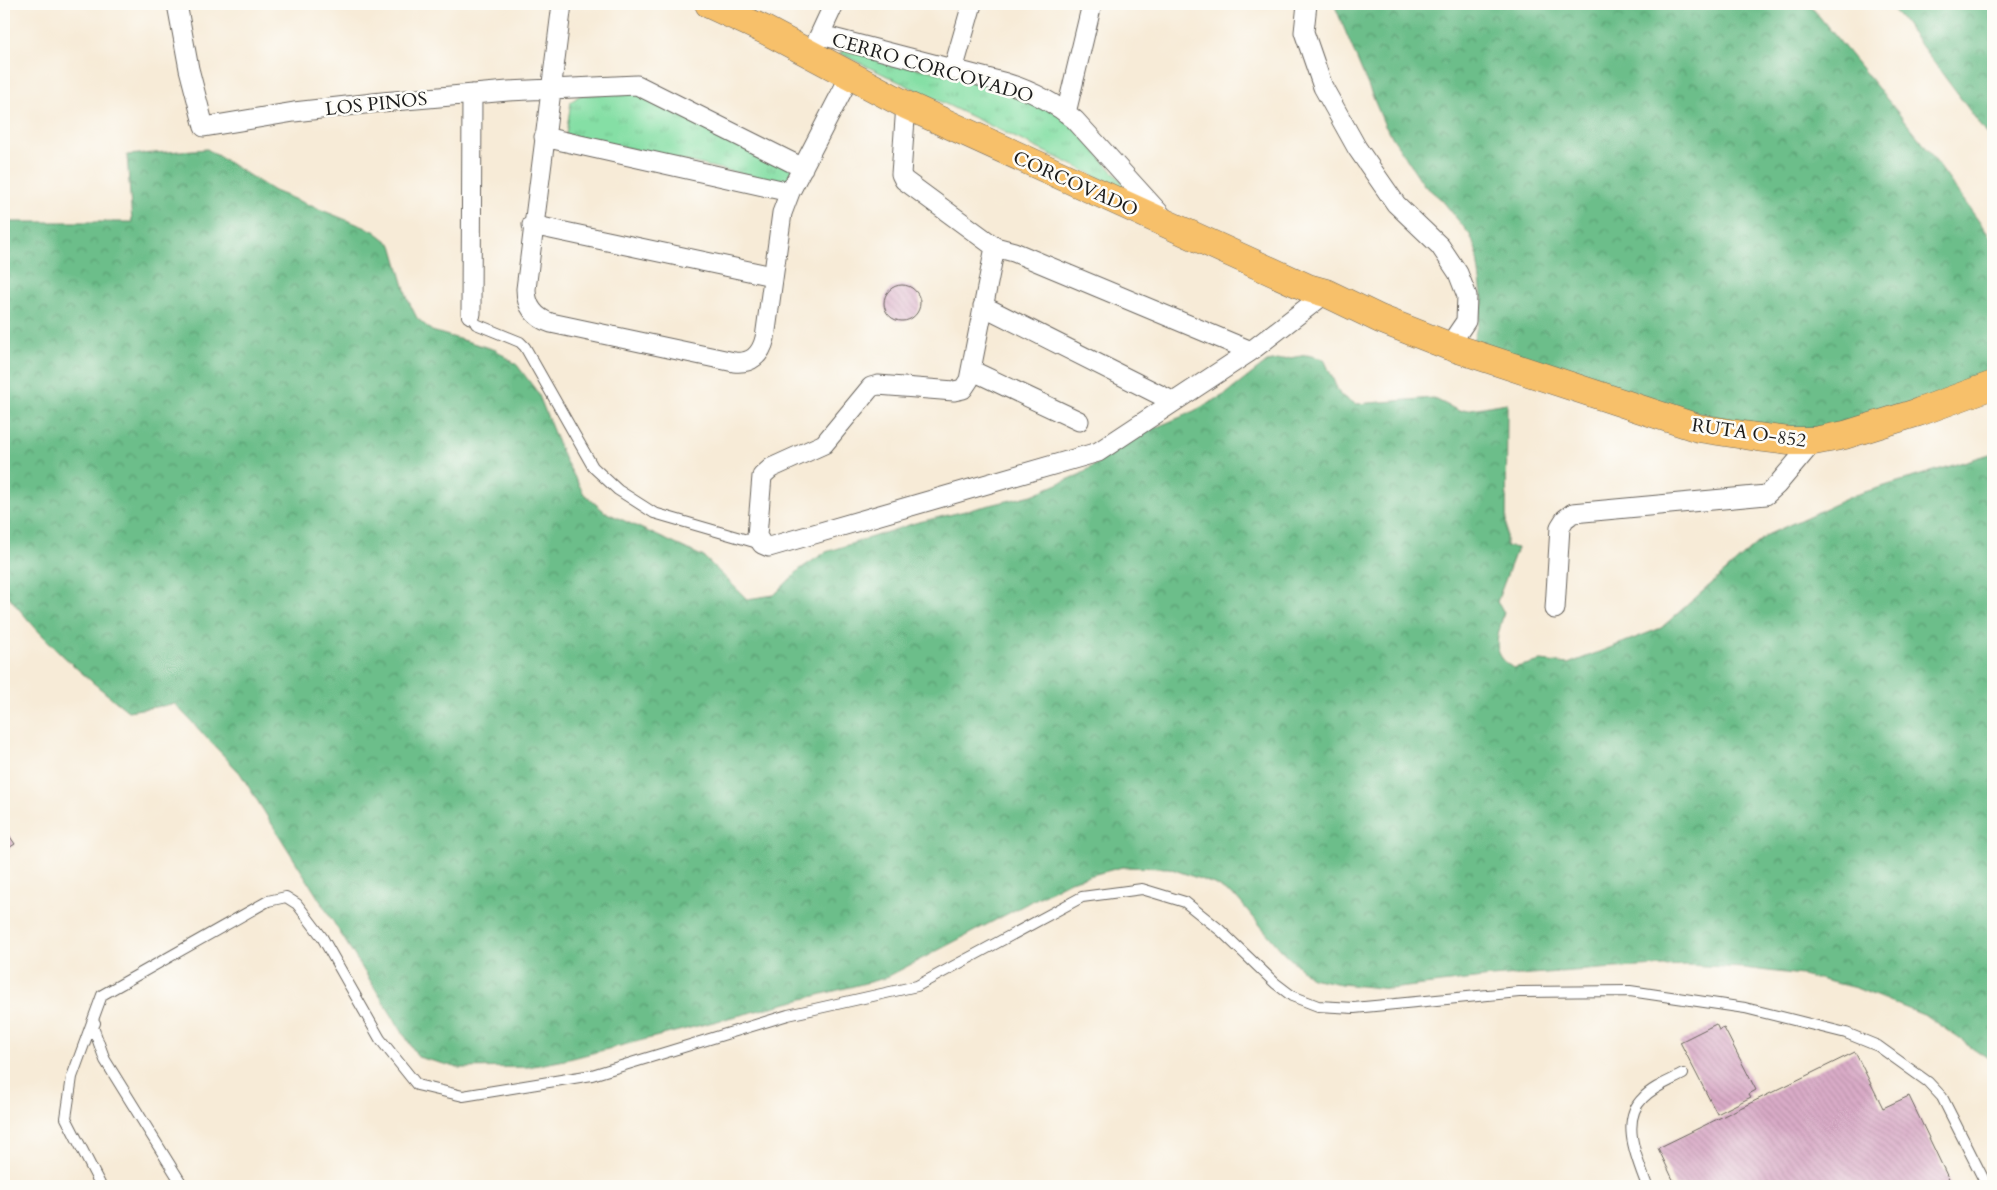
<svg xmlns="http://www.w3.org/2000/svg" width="1997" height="1190" font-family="Cardo,serif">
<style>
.forest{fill:url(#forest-crowns);stroke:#446d53}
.park{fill:url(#park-tufts);stroke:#507e60}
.building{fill:url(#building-back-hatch)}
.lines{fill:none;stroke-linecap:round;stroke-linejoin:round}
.service-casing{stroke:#69645d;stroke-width:12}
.minor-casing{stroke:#69645d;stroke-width:21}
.primary-casing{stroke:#69645d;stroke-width:29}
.service{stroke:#fff;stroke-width:10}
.minor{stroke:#fff;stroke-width:19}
.primary{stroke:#f7c06b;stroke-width:28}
.labels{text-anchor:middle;stroke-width:5;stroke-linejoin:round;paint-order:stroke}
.street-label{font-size:19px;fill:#1c1c1c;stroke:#fdfcf7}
</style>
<defs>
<pattern id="forest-crowns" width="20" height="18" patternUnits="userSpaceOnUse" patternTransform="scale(1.25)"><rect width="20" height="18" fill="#6cbe8a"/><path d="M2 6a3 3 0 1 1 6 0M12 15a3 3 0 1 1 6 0" fill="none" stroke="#589a70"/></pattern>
<pattern id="park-tufts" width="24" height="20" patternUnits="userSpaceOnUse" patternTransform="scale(1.25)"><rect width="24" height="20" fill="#85dfa5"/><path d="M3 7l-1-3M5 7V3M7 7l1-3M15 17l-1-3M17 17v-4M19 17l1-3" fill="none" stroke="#72bf8d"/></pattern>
<pattern id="building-back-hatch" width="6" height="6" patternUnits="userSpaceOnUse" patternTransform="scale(1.25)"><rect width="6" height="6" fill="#d9abc7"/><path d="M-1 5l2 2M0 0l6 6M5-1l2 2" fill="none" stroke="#ba93aa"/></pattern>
</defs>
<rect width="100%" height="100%" fill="#fdfcf7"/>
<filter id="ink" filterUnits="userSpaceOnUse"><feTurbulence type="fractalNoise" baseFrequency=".02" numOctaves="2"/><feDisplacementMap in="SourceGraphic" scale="10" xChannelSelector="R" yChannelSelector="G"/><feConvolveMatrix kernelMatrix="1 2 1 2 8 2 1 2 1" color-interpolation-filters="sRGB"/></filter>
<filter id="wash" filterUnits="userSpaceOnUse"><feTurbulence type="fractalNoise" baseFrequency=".0096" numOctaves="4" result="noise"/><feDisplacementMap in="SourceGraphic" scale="20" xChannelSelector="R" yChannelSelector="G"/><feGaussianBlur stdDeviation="1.12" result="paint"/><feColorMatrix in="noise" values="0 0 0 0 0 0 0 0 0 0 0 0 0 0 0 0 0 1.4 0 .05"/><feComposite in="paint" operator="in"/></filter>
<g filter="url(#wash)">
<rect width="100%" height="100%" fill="#f7ebd7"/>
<path class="forest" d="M1334 4H1809L1922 142 1993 241V391L1937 412 1782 432 1713 416 1644 403 1473 342 1483 303 1476 250 1470 235 1442 200 1424 185 1385 126Z
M1888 4H1993V142L1901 18Z
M207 149 274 191 374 231 392 245 408 300 417 318 432 331 496 350 517 365 538 393 564 458 584 494 605 512 704 557 747 599 774 595 800 569 826 552 915 523 1032 495 1081 474 1145 432 1188 414 1226 394 1267 362 1307 355 1324 359 1340 395 1356 404 1433 398 1459 411 1507 403 1506 546 1517 548 1497 602 1504 612C1498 637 1489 652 1513 668L1541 661 1568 664 1661 628 1767 535 1855 495 1993 453V1065L1988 1058 1926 1016 1856 988 1802 975 1743 968 1686 965 1614 968 1491 977 1390 989 1341 984 1311 978 1282 951 1237 898 1214 884 1169 868 1122 867 1070 881 885 978 565 1060 528 1067 459 1068 418 1057 240 773 175 704 128 711C83 676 38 636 4 590V222H132L127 155Z"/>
<path class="park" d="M844 51 1003 88 1063 116 1133 194 839 53Z
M643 91 793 167 789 180 783 183 566 134 571 102 580 95Z"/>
<g id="blocks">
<path class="building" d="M884 303a18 18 0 1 1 36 0a18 18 0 1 1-36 0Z
M4 828 15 844 4 851Z
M1716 1024 1719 1030 1724 1028 1756 1090 1749 1094 1751 1097 1717 1114 1680 1042Z
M1855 1052 1883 1108 1909 1096 1952 1186H1676L1658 1148Z"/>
</g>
</g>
<g filter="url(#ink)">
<use href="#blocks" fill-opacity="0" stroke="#69645d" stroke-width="1"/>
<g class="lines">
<defs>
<path id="service" d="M471 314 476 324 520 342 525 347 593 467 618 490 654 513 761 544
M95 1023 93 1027 105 1060 183 1186
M101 1186 66 1118 72 1077 102 995 268 901 286 897 297 904 322 937 380 1039 417 1085 463 1096 592 1075 788 1015 917 986 1082 897 1142 889 1185 902 1220 930 1275 983 1292 996 1318 1006 1354 1008 1519 992 1630 991 1745 1008 1846 1033 1878 1046 1928 1082 1942 1097 1987 1186
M1647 1186C1638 1161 1619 1121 1643 1098 1653 1087 1670 1081 1683 1074"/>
<path id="minor" d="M177 4 189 69 204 127 294 112 382 102 508 91 637 85 803 168
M562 4 526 289C526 306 535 318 551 323L734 362C751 364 761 355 765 338L782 213 790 192 850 76
M1307 4 1304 32 1323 87 1357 148 1396 204 1440 246 1458 273 1467 296 1466 321 1449 346
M821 35 1006 83C1032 91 1055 103 1075 120L1163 217
M815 45 834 4
M953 70 972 4
M906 105 901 174 904 180 995 247 1014 252 1251 351
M1066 113 1092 4
M544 137 790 192
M532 225 772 276
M995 247 969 380 963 389 954 391 878 385 871 387 824 444 771 468 762 476 757 536 762 544 769 547 1098 452 1251 351 1326 293
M983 306 1174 402
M471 314 472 94
M971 370 1079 421
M1555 609 1560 527 1565 519 1573 513 1766 495 1777 485 1814 441"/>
<path id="primary" d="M709 4 765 30 906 105 1308 288 1326 293 1380 319 1449 346 1595 394 1698 428 1757 437 1789 441H1814L1845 435 1919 412 1993 385"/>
</defs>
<use href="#service" class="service-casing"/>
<use href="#minor" class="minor-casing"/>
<use href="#primary" class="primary-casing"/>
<use href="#service" class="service"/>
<use href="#minor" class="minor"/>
<use href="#primary" class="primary"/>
</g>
</g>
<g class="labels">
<g class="street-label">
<text transform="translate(933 67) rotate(16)" y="7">CERRO CORCOVADO</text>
<text transform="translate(376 103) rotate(-6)" y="7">LOS PINOS</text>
<text transform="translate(1076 183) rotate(24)" y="7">CORCOVADO</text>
<text transform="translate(1749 432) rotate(8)" y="7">RUTA O-852</text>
</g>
</g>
<rect width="1997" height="1190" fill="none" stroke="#fdfcf7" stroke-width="20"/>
</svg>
